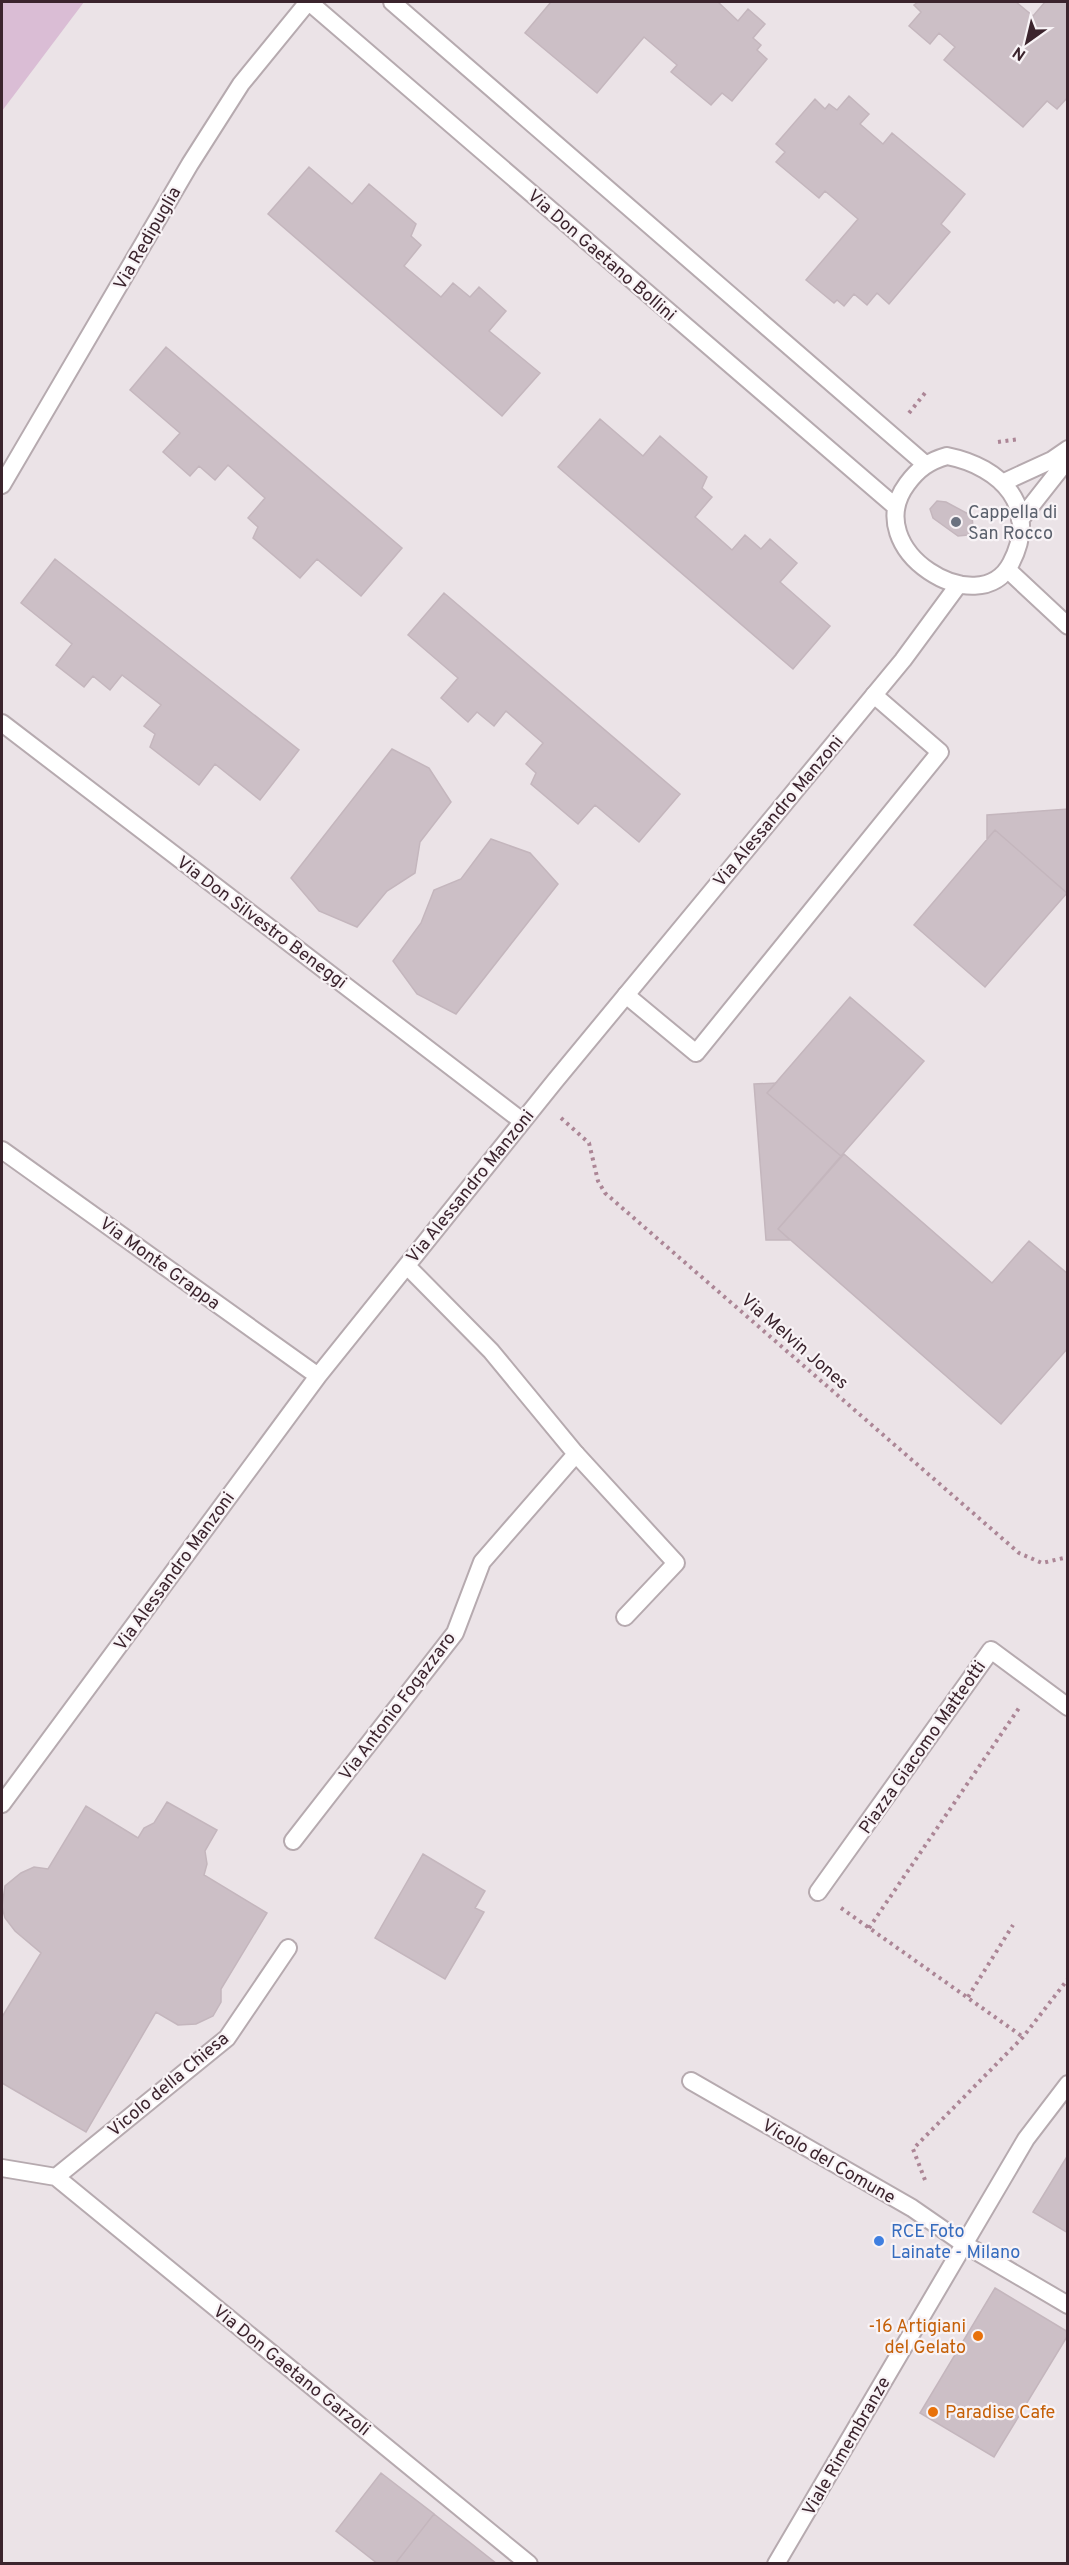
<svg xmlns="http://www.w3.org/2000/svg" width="1069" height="2565" font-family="Overpass,sans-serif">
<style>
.green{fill:#dabdd5}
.building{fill:#ccbfc6;stroke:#c4b6bd;stroke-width:1.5}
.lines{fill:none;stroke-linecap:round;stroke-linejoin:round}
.service-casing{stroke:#b6aaaf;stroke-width:20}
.minor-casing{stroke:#b6aaaf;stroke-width:20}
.path{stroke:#ac8696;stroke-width:4;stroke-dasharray:3 4.5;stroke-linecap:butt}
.service{stroke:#fff;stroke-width:16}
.minor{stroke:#fff;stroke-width:16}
.worship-dot{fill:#6b7280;stroke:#f8f3f6;stroke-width:2}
.shop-dot{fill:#3f7fe0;stroke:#f8f3f6;stroke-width:2}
.food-dot{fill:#e8710a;stroke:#f8f3f6;stroke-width:2}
.labels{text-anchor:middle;stroke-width:4.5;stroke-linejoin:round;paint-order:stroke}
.street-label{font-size:18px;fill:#3b242d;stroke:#f8f3f6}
.worship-label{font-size:18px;fill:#5b616d;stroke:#f8f3f6;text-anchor:start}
.shop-label{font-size:18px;fill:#366cbe;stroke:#f8f3f6;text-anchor:start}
.food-label{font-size:18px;fill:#c56008;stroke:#f8f3f6;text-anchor:end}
</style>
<rect width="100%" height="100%" fill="#ebe3e7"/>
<path class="green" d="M2 2H84L2 111Z"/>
<path class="building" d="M551 2H718L738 21 748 9 765 24 753 38 761 45 757 50 767 59 732 101 722 93 711 105 671 72 677 65 644 37 597 93 525 33Z
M918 2H1016L1033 16 1045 2H1068V97L1057 109 1047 101 1023 127 944 60 955 47 939 33 930 44 909 26 921 12 914 5Z
M849 96 869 114 860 124 883 144 892 133 965 194 941 224 950 232 889 304 877 293 867 305 854 294 844 306 837 300 834 303 806 280 858 219 825 191 819 198 776 162 785 152 776 144 815 99 825 109 829 104 837 110Z
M309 167 352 204 369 184 416 224 411 236 421 245 404 266 441 297 453 283 470 297 479 287 506 311 489 331 540 373 502 416 268 214Z
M166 347 402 548 361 596 317 559 300 578 253 538 258 527 248 518 265 498 228 465 215 480 199 466 190 476 163 452 180 433 130 390Z
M600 419 643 456 660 436 707 477 702 488 712 497 695 517 732 550 745 535 761 549 770 539 797 563 780 582 830 626 793 669 558 467Z
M937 501 946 502 972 516 973 527 968 535 958 536 933 518 930 509Z
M55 559 299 750 260 800 215 764 199 785 150 747 155 734 144 726 161 705 122 675 110 690 93 676 84 687 56 665 72 644 21 603Z
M444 593 680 794 639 842 595 805 578 824 531 784 536 773 526 764 543 743 506 711 494 726 477 712 468 722 441 698 458 678 408 635Z
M392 749 429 768 451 802 420 842 415 873 387 891 357 927 319 911 291 878Z
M1068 809 1067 893 995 830 987 839V815Z
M995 830 1067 893 985 987 914 925Z
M491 839 530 853 558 884 456 1014 417 994 393 961 421 923 434 890 461 879Z
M850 997 924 1061 841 1156 767 1093Z
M776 1083 767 1093 841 1156 778 1229 790 1240H766L754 1084Z
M844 1154 992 1283 1029 1241 1068 1274V1348L1001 1424 778 1229Z
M167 1802 217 1830 205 1851 207 1864 204 1875 267 1913 221 1989V2002L213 2016 196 2024 178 2025 156 2012 86 2132 2 2083V2017L41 1953 15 1931 5 1918 2 1907 5 1886 21 1873 34 1867 48 1869 86 1806 138 1838 144 1828 154 1823Z
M423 1854 485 1891 475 1908 484 1912 445 1979 375 1938Z
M1068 2155V2233L1033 2212Z
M995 2288 1068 2332V2335L994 2457 920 2413Z
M381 2473 434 2514 395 2564H378L336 2531Z
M434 2514 497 2564H395Z"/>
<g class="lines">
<defs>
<path id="service" d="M626 995 696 1053 940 752 874 695
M576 1454 676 1563 625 1617"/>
<path id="minor" d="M309 2 896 507
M392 2 925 464
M947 456C1002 467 1040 507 1011 563 980 624 858 550 907 484 918 469 929 461 947 456Z
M1002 483 1052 460 1068 449
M2 485 190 164 241 84 308 2
M1020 520 1068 459
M1008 570 1068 626
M2 723 522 1121
M2 1150 318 1376
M2 1804 318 1376 555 1081 903 660 959 584
M293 1841 455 1633 482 1562 576 1454 491 1351 407 1266
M818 1892 991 1650 1068 1707
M691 2081 912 2208 964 2244 1068 2305
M2 2168 56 2177
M56 2177 529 2564
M56 2177 227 2038 288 1948
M776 2564 1026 2139 1068 2084"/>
</defs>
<use href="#service" class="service-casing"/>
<use href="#minor" class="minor-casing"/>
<path class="path" d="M909 413 925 393
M998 442 1020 439
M561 1118 589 1143 598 1181 605 1193 1019 1553 1042 1563 1068 1557
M841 1908 1023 2037
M869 1928 1019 1708
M968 1997 1013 1925
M925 2180 913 2149 1023 2037 1068 1979"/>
<use href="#service" class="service"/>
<use href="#minor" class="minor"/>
</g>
<circle class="worship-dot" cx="956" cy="522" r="6"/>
<circle class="shop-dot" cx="879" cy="2241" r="6"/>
<g class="food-dot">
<circle cx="978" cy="2336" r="6"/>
<circle cx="933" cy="2412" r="6"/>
</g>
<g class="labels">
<g class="street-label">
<text transform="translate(147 238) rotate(-60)" y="6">Via Redipuglia</text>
<text transform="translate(602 255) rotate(41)" y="6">Via Don Gaetano Bollini</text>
<text transform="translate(778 811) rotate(-50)" y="6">Via Alessandro Manzoni</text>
<text transform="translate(262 922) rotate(37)" y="6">Via Don Silvestro Beneggi</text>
<text transform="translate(470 1186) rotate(-51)" y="6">Via Alessandro Manzoni</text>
<text transform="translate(160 1263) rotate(36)" y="6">Via Monte Grappa</text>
<text transform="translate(795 1341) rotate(41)" y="6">Via Melvin Jones</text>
<text transform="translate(174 1571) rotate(-54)" y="6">Via Alessandro Manzoni</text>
<text transform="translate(397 1706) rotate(-53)" y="6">Via Antonio Fogazzaro</text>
<text transform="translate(922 1747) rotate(-55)" y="6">Piazza Giacomo Matteotti</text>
<text transform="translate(168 2084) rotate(-40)" y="6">Vicolo della Chiesa</text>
<text transform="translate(829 2161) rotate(30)" y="6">Vicolo del Comune</text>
<text transform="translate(292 2370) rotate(39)" y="6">Via Don Gaetano Garzoli</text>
<text transform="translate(846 2446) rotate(-60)" y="6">Viale Rimembranze</text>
</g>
<g class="worship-label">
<text x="968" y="518">Cappella di<tspan x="968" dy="21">San Rocco</tspan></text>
</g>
<g class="shop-label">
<text x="891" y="2237">RCE Foto<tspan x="891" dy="21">Lainate - Milano</tspan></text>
</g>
<g class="food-label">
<text x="966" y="2332">-16 Artigiani<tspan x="966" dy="21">del Gelato</tspan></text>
<text x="945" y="2418" text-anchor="start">Paradise Cafe</text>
</g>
</g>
<rect width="1069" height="2565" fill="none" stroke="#3b242d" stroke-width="6"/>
<g transform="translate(1027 42) rotate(214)" stroke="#f8f3f6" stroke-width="4.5" paint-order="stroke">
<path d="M0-4.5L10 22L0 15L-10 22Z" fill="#3b242d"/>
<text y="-9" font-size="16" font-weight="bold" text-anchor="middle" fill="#3b242d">N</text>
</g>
</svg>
